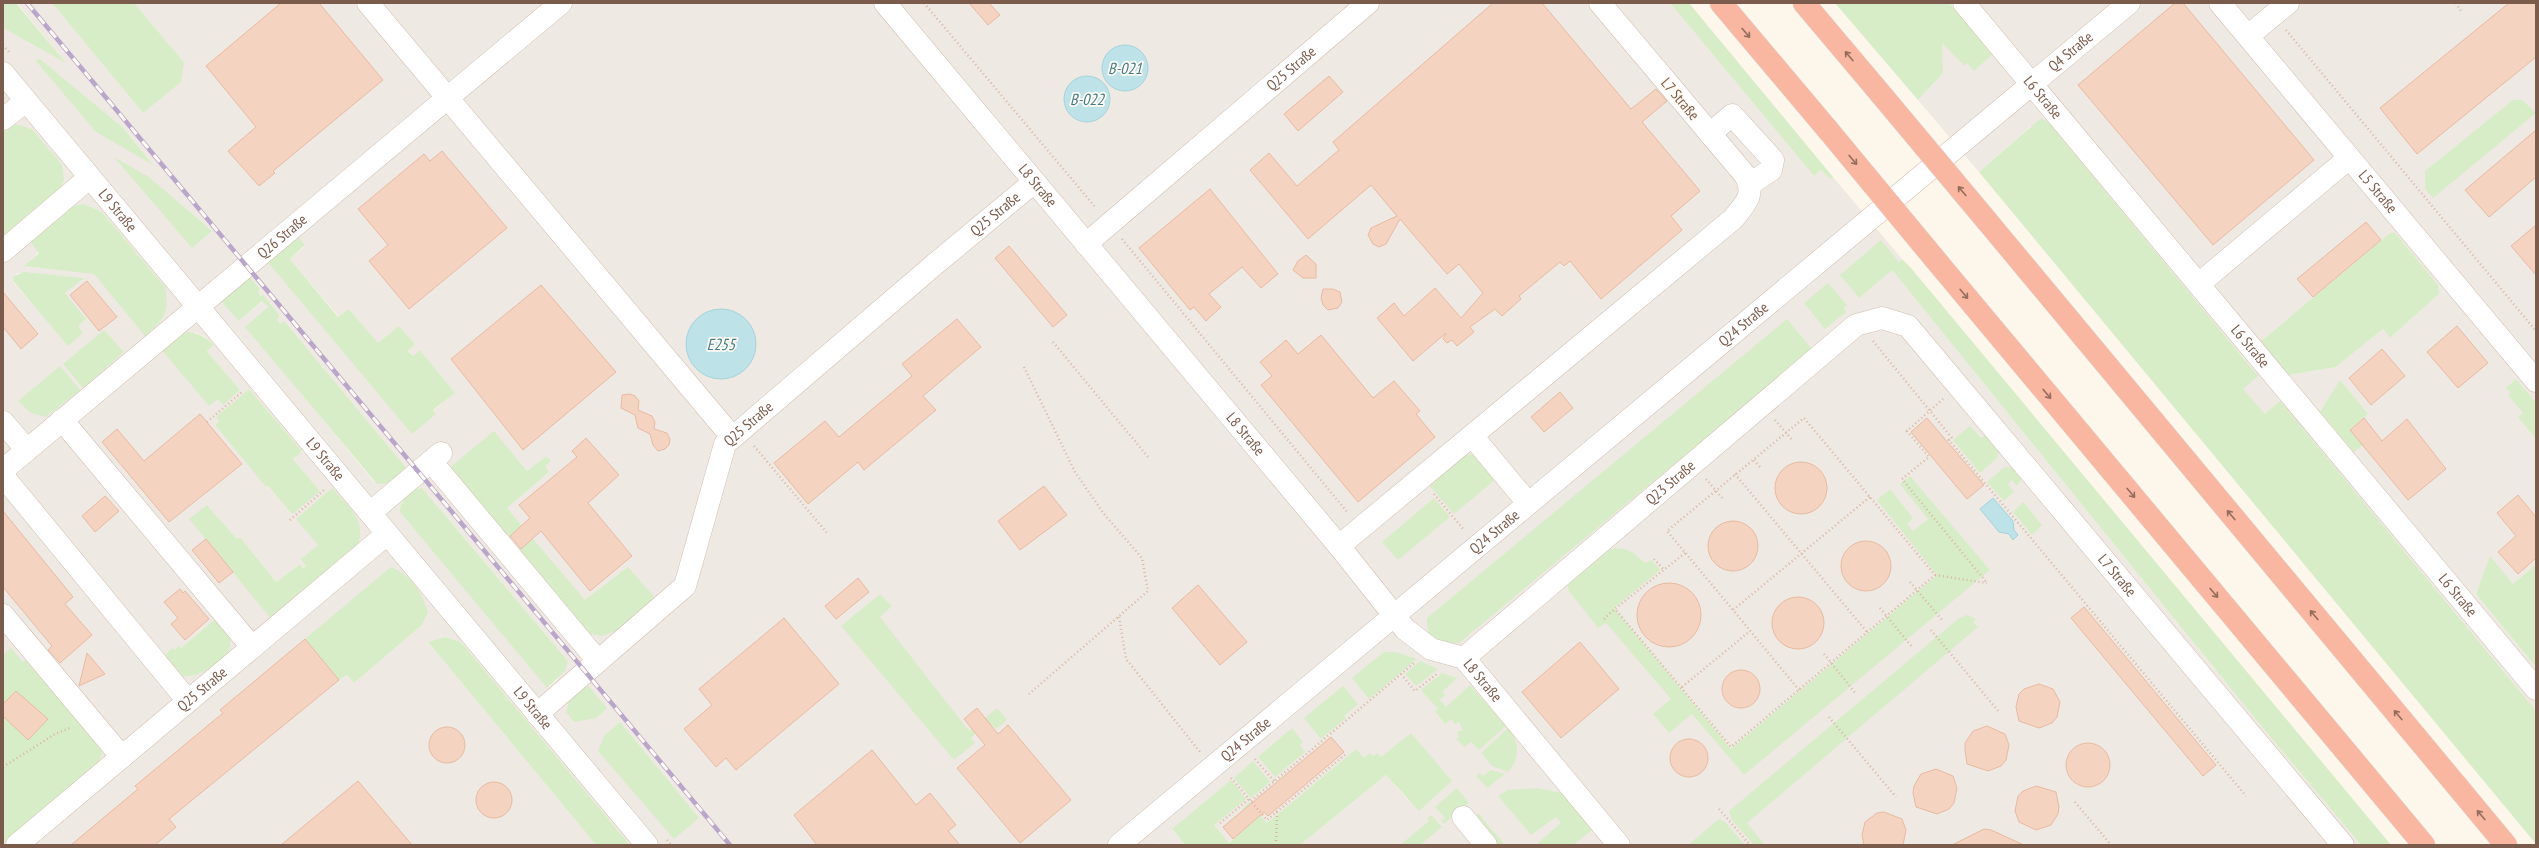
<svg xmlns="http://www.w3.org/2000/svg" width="2539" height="848" font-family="'PT Sans Narrow',sans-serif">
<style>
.industrial{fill:#efe9e3;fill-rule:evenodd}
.green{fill:#d7edc7}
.water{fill:#bde3e9;stroke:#a3d3db}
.building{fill:#f4d4c1;stroke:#e8baa0}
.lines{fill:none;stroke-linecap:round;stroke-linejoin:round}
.minor-casing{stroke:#d2bdae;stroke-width:23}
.highway-casing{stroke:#ddd4d0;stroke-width:23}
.path{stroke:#dab7a3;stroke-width:2.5;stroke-dasharray:1 3;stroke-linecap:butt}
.minor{stroke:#fff;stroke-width:22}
.highway{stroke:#f9b6a0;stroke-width:22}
.rail-casing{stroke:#b9a6ca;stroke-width:4.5}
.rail{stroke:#fffaf2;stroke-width:3;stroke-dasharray:9;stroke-linecap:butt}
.highway-bridge-casing{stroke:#ddd4d0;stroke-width:23;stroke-linecap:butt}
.highway-bridge{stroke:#f9b6a0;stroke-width:22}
.oneway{stroke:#946d5c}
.labels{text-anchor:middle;stroke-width:3.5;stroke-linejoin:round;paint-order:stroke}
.street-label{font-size:15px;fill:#7b5b4b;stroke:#fffaf2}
.water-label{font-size:16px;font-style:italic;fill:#407c87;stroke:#fffaf2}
</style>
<rect width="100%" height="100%" fill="#fdf6eb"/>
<path class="industrial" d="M17 3H52L143 113 184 62 134 3H1670L1814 176 1821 170 1830 179 1833 177 1902 259 1892 270 2262 727 2361 845H1300L1386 775 1408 800 1425 806 1381 758 1373 756 1364 759 1356 749 1267 823 1249 803 1242 809 1253 822 1228 843 1214 825 1172 830 1185 845H1160L1158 843 1155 845H630L461 642 445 637 428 642 596 845H3V28L65 62ZM84 204 102 212 165 287 145 335 94 273 25 266ZM305 246 290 259 339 317 349 309 378 344 399 326 415 344 408 350 413 356 420 350 454 393 433 411 436 414 267 260ZM18 273 83 278 65 293 78 326 68 345 13 282 14 276ZM248 275 260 289 258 292 280 316 277 319 280 324 284 321 376 484 246 327 268 308 263 301 239 321ZM194 332 204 336 214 345 207 351 240 390 223 404 218 398 209 406ZM249 389 302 451 293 459 320 491 291 513 215 425 219 421 216 417ZM494 432 527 471 546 456 544 466 549 472 507 508 585 601 628 567 588 633 519 551 524 546 513 533 507 538ZM422 488 568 661 557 680 548 688 399 511 403 499 415 489ZM207 505 237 539 240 537 276 582 300 564 303 568 307 565 302 559 318 545 345 560 272 619ZM428 613 422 625 354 683 347 675 339 680ZM219 616 169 671 181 648Z
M1924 3H2536V564L2513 584 2490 557 2476 594 2536 667V730L2272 409 2265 415 2242 389 2250 382 2031 126 1979 172 1918 100 1943 73ZM2390 233 2439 294 2390 338 2383 329 2336 367 2289 375 2262 340ZM2340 380 2364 418 2350 430Z"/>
<path class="green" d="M3 3H16L66 63 3 28Z
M52 3H134L184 62 181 82 143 113Z
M1670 3H1689L1833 177 1830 179 1821 170 1814 176Z
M1835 3H1949L1993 54 1974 71 1967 63 1965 66 1942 43 1943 73 1918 100Z
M40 59 122 127 153 165 96 132 35 60Z
M2513 100H2522L2536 113 2433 198 2425 189V171Z
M2041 118 2049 123 2258 376 2243 389 2265 414 2280 401 2536 711V844L1979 172Z
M10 124 23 126 33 130 62 165 64 180 57 196 3 241V128Z
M114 157 149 177 212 231 192 248Z
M84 204 102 212 165 287C170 314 164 319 145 336L94 274 24 266 39 253 29 240 67 207Z
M2390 233H2395L2438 285 2439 294 2390 338 2383 329 2336 367 2289 375 2261 341Z
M296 235 305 245 290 259 338 317 349 309 378 343 399 326 415 344 408 351 413 356 420 350 455 393 433 410 436 414 412 434 266 260Z
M1881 240 1899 262 1902 259 1911 268 2391 845H2361L2262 727 1892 270 1859 298 1840 275Z
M24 272 84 278 65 293 86 319 78 326 83 333 68 346 13 281 14 276Z
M248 275 260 289 258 292 261 296 263 295 280 316 277 319 280 324 284 321 407 469 389 483 377 484 245 327 268 307 262 301 239 321 221 301Z
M1828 283 1847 305 1844 308 1846 312 1825 329 1804 303Z
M1787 319 1812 349 1459 643C1438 643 1426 643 1427 618Z
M104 330 124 352 83 388 63 364Z
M185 332C198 332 205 337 214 345L207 351 240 390 223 405 218 399 209 406 160 348Z
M60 366 80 390 46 417 31 413 18 401Z
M2516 379 2536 403V439L2518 417 2523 413 2508 395 2511 393 2506 388Z
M2340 380 2368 414 2350 429 2363 445 2354 452 2320 412Z
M249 389 302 451 293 459 320 491 294 513H291L268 486 266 487 215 425 219 421 216 417Z
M1970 426 1981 438 1985 435 1999 450 1997 458 1980 473 1953 440Z
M494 431 527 471 546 456 551 461 545 466 549 472 507 508 585 600 628 567 656 599 616 631 602 636 588 633 519 551 524 546 513 533 507 539 449 468Z
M1469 454 1474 455 1496 479 1454 514 1429 485 1461 457Z
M2012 466 2022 478 2017 486 2012 480 2008 484 2014 492 2004 501 1987 482 2003 468Z
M1910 476 1990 570 1744 775 1692 714 1669 733 1653 714 1671 699 1606 623 1598 628 1569 591 1567 583C1582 569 1601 544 1624 549 1632 550 1639 558 1645 563L1652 560 1660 570 1614 608 1731 749 1937 575 1877 500 1890 489 1913 518 1907 524 1913 531 1928 519 1900 484Z
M332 488C349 507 368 521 357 547L272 620 189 519 207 505 237 539 240 537 276 582 300 564 303 568 306 566 301 559 318 545 296 519Z
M422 488 568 661 565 671 547 688 399 511C403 499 408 489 422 488Z
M1434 498 1450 517 1398 560 1382 542Z
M2023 502 2042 525 2032 535 2013 512Z
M2490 556 2513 584 2536 564V667L2476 594Z
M391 567C412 576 422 592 428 613L422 625 354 683 347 675 339 680 305 639Z
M880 594 892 606 880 617 969 731 997 708 1007 720 996 729 991 724 979 735 976 733 971 738 975 743 954 760 841 626Z
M1967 615 1976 619 1973 622 1978 627 1747 823 1765 845H1754L1732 820 1729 811 1958 619Z
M219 616C227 624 233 639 229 650 223 664 194 681 180 675 174 673 169 667 165 663L166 654 172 648 175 650 179 646 181 648Z
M445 637 461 642 630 845H596L428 642Z
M11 648 23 662 30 657 100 743 102 754 96 767 3 844V655Z
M1384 652H1396L1417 659 1369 699 1352 678Z
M1420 661 1438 669 1416 686 1405 674Z
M1442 673 1457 678 1442 692 1445 695 1440 700 1446 707 1470 685 1506 726 1479 750 1471 742 1464 747 1456 739 1459 737 1457 732 1463 730 1459 722 1454 724 1452 719 1445 724 1435 711 1438 709 1421 690Z
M585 682 607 708 596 718 574 722 566 712 570 697Z
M1343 686 1358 704 1344 716 1346 718 1321 739 1304 718Z
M620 722 699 818 674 839 598 751 604 736Z
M1292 728 1303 742 1300 745 1305 752 1275 777 1258 757Z
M1508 728C1520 742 1520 759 1508 772L1492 766 1481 753Z
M1411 733 1452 781 1419 811 1386 775 1300 845H1185L1172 829 1231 780 1246 799 1214 825 1229 843 1253 822 1242 809 1249 802 1267 823 1356 749 1364 758 1370 753 1373 756 1377 753 1381 757Z
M1253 761 1270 782 1251 798 1234 778Z
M1491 770 1505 774 1487 788 1476 776 1480 773 1483 776Z
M1457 788 1469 803 1444 824 1441 821 1445 818 1435 807Z
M1537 788 1562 793 1593 829 1573 845H1540L1538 843 1561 823 1556 817 1531 835 1498 796 1508 790Z
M1478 813 1505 845H1493L1474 818Z
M1431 815 1442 827 1420 845H1400L1429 821 1427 818Z
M1719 819 1725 822 1745 845H1688Z"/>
<path class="water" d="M1102 68a23 23 0 1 1 46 0a23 23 0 1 1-46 0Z
M1064 99a23 23 0 1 1 46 0a23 23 0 1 1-46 0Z
M686 344a35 35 0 1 1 70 0a35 35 0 1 1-70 0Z
M1993 498 2013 521 2014 530 2018 535 2013 540 2009 534 1999 532 1980 509Z"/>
<path class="building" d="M281 3H319L383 80 273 171 275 173 259 186 228 151 256 127 206 66Z
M969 3H989L1000 15 988 25Z
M1493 3H1542L1631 109 1656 89 1667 101 1642 122 1700 191 1671 216 1682 230 1601 299 1570 261 1564 266 1560 262 1519 296 1521 299 1502 316 1495 309 1470 327 1474 332 1457 346 1452 340 1447 343 1443 339 1446 333 1413 361 1377 318 1394 303 1404 316 1435 288 1461 318 1483 293 1459 264 1447 274 1400 219 1386 244 1379 247 1373 244 1368 235 1371 228 1397 216 1371 185 1308 239 1250 170 1269 153 1297 186 1339 150 1333 142Z
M2175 3H2183L2314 160 2213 245 2078 85Z
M2509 3H2536V57L2417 154 2380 108Z
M1329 76 1343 92 1298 131 1284 114Z
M2536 130V177L2489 217 2465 190Z
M442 151 507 228 409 309 369 261 388 245 358 209 424 154 430 161Z
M1210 189 1278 274 1261 288 1242 267 1209 294 1221 307 1206 321 1194 307 1190 310 1139 248Z
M2366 222 2381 240 2313 297 2297 279Z
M2536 225V275L2511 246Z
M1009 246 1067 315 1053 327 995 258Z
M1306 255 1316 264V278H1303L1293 270 1298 261Z
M87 281 117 317 99 331 70 295Z
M541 285 616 372 523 450 451 359Z
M1323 289H1333L1340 292 1342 302 1338 308 1328 310 1323 305 1321 298Z
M3 292 38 334 21 349 3 327Z
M957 319 981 347 923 396 936 410 864 470 858 462 808 504 774 463 825 421 839 437 912 376 902 364Z
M2457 326 2488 363 2458 388 2427 352Z
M1321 335 1373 398 1394 381 1420 411 1416 414 1435 437 1358 502 1261 385 1272 376 1260 362 1278 347 1286 340 1298 354Z
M2382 349 2405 376 2371 405 2349 378Z
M1560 392 1573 408 1544 432 1531 417Z
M630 394 635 396 639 401 638 410 652 416 655 422 654 429 667 433 670 439 669 445 665 449 658 451 653 445 650 434 638 428 635 415 621 408 622 395Z
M200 414 242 464 169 522 102 442 117 429 144 461Z
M1927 418 1984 485 1967 499 1911 432Z
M2364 418 2382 441 2407 419 2446 469 2408 500 2350 430Z
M586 438 619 475 588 503 632 556 590 591 541 531 521 549 510 536 530 518 519 505 577 457 572 451Z
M1775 488a26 26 0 1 1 52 0a26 26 0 1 1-52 0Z
M1044 486 1067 515 1020 550 998 521Z
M2518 495 2536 517V558L2518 574 2498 552 2516 536 2497 513Z
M105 496 119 511 95 532 82 516Z
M3 511 73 597 65 604 92 635 60 663 48 650 52 646 3 587Z
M1708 546a25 25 0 1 1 50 0a25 25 0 1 1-50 0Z
M206 539 233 572 219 583 192 550Z
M1841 566a25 25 0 1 1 50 0a25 25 0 1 1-50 0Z
M858 578 869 592 836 619 825 606Z
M1637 615a32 32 0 1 1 64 0a32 32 0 1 1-64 0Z
M1198 585 1247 642 1220 665 1172 608Z
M180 589 183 593 185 591 209 619 185 640 171 624 178 618 164 602Z
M1772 623a26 26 0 1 1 52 0a26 26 0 1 1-52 0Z
M2084 607 2216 765 2203 776 2071 618Z
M784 618 839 684 736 770 726 758 716 767 684 729 712 705 699 689Z
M305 639 339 680 169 819 176 827 155 845H71L138 789 135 786 223 713 220 710Z
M1580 642 1619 689 1561 738 1522 692Z
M87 653 105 674 79 686Z
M1722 689a19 19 0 1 1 38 0a19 19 0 1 1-38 0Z
M2039 684 2053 689 2060 702 2057 717 2052 723 2039 728 2019 721 2016 707 2019 694 2024 689Z
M16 691 48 719 28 740 3 716V704Z
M977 708 998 734 1008 725 1071 800 1020 843 957 768 985 745 964 719Z
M1987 726 2005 734 2009 745 2006 760 2001 766 1988 771 1967 764 1965 750V743L1973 731Z
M429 745a18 18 0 1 1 36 0a18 18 0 1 1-36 0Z
M1331 737 1344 752 1268 816 1264 812 1233 839 1223 827Z
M1670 758a19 19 0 1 1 38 0a19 19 0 1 1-38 0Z
M2066 765a22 22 0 1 1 44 0a22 22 0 1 1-44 0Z
M872 750 916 805 930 793 956 825 948 831 960 845H817L794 815Z
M1936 769 1953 776 1957 788 1954 803 1949 809 1937 814 1916 807 1913 793 1914 786 1921 774Z
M358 781 412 845H281Z
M476 800a18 18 0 1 1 36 0a18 18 0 1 1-36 0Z
M2036 786 2056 792 2059 807 2058 814 2051 825 2036 830 2019 822 2015 811 2018 796 2023 791Z
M1884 812 1902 819 1906 830 1903 845H1864L1862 835 1865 822 1877 813Z
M1984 829 1991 830 2024 845H1952Z"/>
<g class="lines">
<defs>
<g id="minor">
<path d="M368 3 732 437"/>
<path id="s1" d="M885 3 1339 546 1405 629 1431 649 1464 658 1619 845"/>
<path id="s2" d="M1964 3 2536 689"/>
<path id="s3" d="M2220 3 2536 381"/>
<path d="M2248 36 2288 3"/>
<path id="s4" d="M3 73 647 845"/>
<path d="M3 119 26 101"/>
<path d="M1710 134 1732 115 1773 160 1771 170 1750 184"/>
<path id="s5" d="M1086 244 1368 3"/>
<path d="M3 251 89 178"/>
<path d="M2200 283 2349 158"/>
<path d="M62 420 252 647"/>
<path d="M3 422 27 450"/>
<path d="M1473 437 1528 503"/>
<path d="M431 461 598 661"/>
<path id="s6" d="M3 470 561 3"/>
<path d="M3 476 188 701"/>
<path d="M370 513 441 453"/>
<path d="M1339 546 1733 219C1745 204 1756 195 1745 175L1600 3"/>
<path d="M3 615 122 757"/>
<path id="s7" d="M1464 658 1856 325 1882 318 1908 326 2343 845"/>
<path id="s8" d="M537 714 685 586 725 444 934 265 1034 182"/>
<path d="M1463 817 1486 845"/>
<path id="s9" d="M17 845 387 534"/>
<path id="s10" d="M1119 845 2129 3"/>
</g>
<path id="highway" d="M1721 3 1828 130
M1804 3 1874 86
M1987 221 2506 845
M1939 264 2424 845"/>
</defs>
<use href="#minor" class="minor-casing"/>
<use href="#highway" class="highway-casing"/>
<path class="path" d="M924 3 1096 208
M2456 3 2461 11
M2286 30 2536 331
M3 45 9 52
M1122 239 1348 513
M1873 341 1952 438 1949 440 2246 796
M1053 342 1148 457
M1024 367 1075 472 1104 514 1142 558 1148 591 1029 694
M1943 399 1907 431 1929 457 1902 479 1987 583
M1775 420 1793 441
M207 422 242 392
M754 446 827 533
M1754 460 1760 467
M1735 474 1867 632
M1706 479 1723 499
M1434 494 1464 530
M290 520 324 490
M1685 553 1615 609 1731 747 1935 575 1804 418 1667 531 1733 610
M1654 559 1664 570
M1935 575 1987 583
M1910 582 1943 621
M1880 608 1912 647
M1119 617 1126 659 1200 752
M1604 619 1615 609
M1931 630 1999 712
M1824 654 1856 694
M1401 674 1415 691 1438 673
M1682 687 1750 631
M1799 690 1733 610 1871 496
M1829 717 1896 797
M1255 759 1274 781
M3 767 55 734 70 728
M1231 778 1267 820 1347 753
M1251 801 1414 663
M2075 802 2111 845
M1719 809 1750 845
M1220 823 1249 799
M667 840 671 845
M1276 845 1277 812"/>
<use href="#minor" class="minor"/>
<use href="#highway" class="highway"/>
<defs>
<path id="rail" d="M27 3 730 845"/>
</defs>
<use href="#rail" class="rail-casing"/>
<use href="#rail" class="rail"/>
<defs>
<path id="highway-bridge" d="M1874 86 1987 221
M1828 130 1939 264"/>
</defs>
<use href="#highway-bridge" class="highway-bridge-casing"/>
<use href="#highway-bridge" class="highway-bridge"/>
</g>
<defs><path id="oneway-shaft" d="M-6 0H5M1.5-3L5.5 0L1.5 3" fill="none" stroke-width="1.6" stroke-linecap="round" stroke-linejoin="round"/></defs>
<g class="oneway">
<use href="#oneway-shaft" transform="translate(1746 33) rotate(50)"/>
<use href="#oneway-shaft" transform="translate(1849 56) rotate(-130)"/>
<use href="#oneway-shaft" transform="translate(1853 160) rotate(50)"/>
<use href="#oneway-shaft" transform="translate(1962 191) rotate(-130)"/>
<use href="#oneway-shaft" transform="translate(1964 294) rotate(50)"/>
<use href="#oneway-shaft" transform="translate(2047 394) rotate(50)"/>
<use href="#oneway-shaft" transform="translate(2131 493) rotate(50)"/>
<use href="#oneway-shaft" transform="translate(2231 515) rotate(-130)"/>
<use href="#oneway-shaft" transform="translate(2214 593) rotate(50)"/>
<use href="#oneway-shaft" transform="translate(2314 615) rotate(-130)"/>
<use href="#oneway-shaft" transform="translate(2398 715) rotate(-130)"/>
<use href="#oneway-shaft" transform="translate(2481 815) rotate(-130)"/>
</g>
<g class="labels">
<g class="street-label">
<text dy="5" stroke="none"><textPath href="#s10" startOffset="1239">Q4 Straße</textPath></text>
<text dy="5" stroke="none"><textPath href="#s5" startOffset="270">Q25 Straße</textPath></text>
<text dy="5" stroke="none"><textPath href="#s2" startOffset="123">L6 Straße</textPath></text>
<text transform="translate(1680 99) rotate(50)" y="5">L7 Straße</text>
<text dy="5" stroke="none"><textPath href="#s1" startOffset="238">L8 Straße</textPath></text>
<text dy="5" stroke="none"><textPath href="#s3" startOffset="246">L5 Straße</textPath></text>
<text dy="5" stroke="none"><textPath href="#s4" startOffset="179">L9 Straße</textPath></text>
<text dy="5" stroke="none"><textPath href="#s8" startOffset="698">Q25 Straße</textPath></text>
<text dy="5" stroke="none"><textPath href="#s6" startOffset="364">Q26 Straße</textPath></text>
<text dy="5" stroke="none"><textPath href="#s10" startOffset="813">Q24 Straße</textPath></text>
<text dy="5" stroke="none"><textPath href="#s2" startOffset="447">L6 Straße</textPath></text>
<text dy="5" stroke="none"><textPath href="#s8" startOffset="374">Q25 Straße</textPath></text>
<text dy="5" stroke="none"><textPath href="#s1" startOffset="562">L8 Straße</textPath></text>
<text dy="5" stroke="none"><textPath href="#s4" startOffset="503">L9 Straße</textPath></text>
<text dy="5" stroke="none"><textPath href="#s7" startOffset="271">Q23 Straße</textPath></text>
<text dy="5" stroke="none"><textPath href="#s10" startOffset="489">Q24 Straße</textPath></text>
<text dy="5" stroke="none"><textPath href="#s7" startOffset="894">L7 Straße</textPath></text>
<text dy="5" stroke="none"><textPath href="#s2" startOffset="771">L6 Straße</textPath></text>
<text dy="5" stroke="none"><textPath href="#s1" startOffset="910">L8 Straße</textPath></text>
<text dy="5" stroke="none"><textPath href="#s9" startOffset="242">Q25 Straße</textPath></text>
<text dy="5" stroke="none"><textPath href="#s4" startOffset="827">L9 Straße</textPath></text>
<text dy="5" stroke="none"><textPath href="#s10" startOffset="165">Q24 Straße</textPath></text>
</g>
<g class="water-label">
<text x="1125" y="74">B-021</text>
<text x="1087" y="105">B-022</text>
<text x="721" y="350">E255</text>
</g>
</g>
<rect width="2539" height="848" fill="none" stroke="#7b5b4b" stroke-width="8"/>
</svg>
